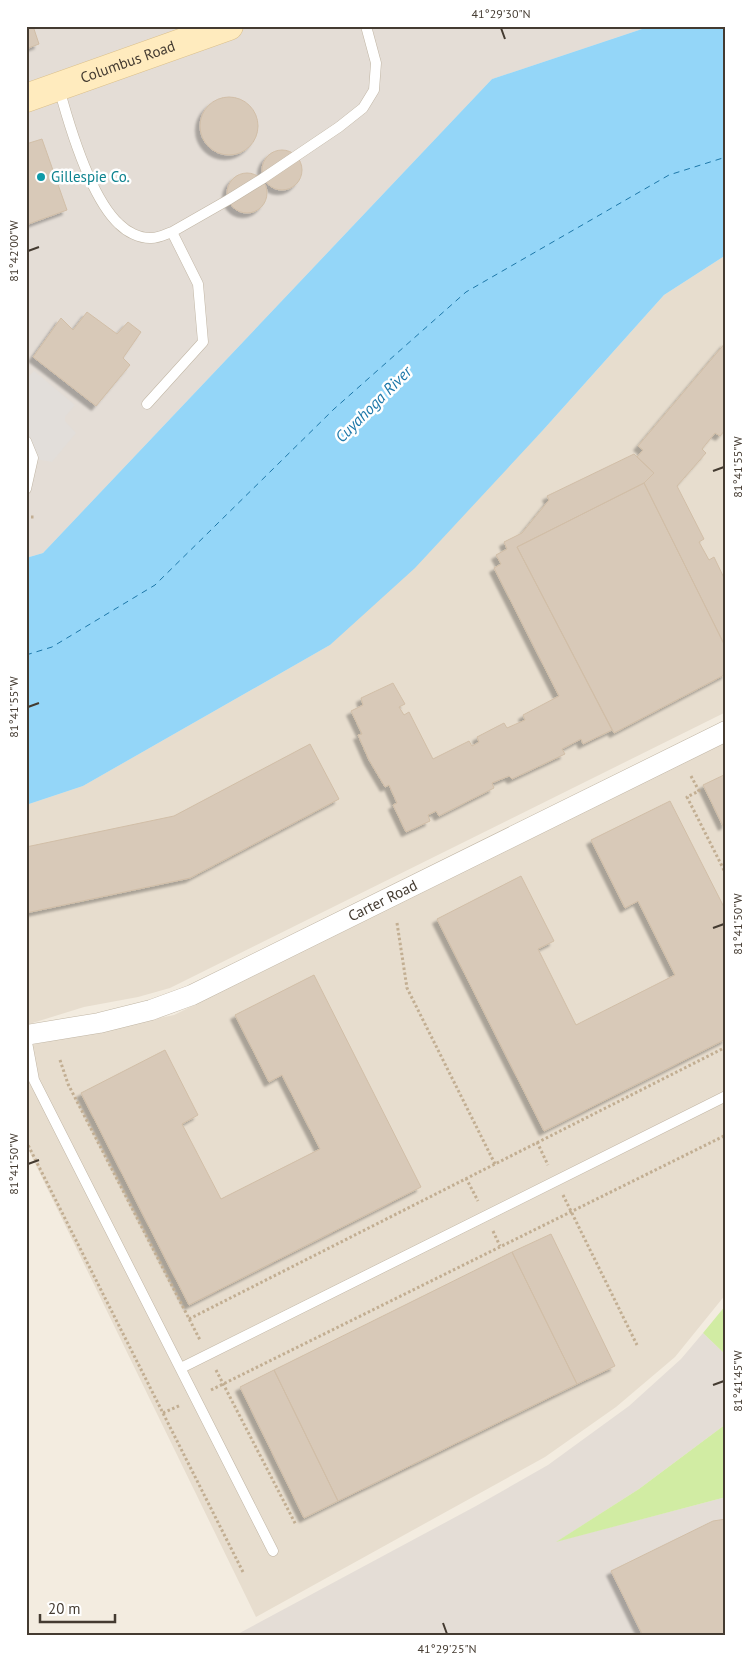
<svg xmlns="http://www.w3.org/2000/svg" width="752" height="1662" font-family="'PT Sans',sans-serif">
<style>
.residential{fill:#e7ddce}
.industrial{fill:#e4ddd6}
.green{fill:#d1eca3}
.parking{fill:#e2deda}
.water{fill:#94d6f8}
.lines{fill:none;stroke-linecap:round;stroke-linejoin:round}
.ferry{stroke:#1e78a9;stroke-width:1;stroke-dasharray:6 5;stroke-linecap:butt}
.building{fill:#d8c9b8;stroke:#d1bea7;filter:url(#shadow)}
.lane-casing{stroke:#c1b6a5;stroke-width:11}
.street-casing{stroke:#c1b6a5;stroke-width:21}
.secondary-casing{stroke:#dbc08c;stroke-width:29}
.path{stroke:#c2ae92;stroke-width:3;stroke-dasharray:2.5 2.5;stroke-linecap:butt}
.lane{stroke:#fff;stroke-width:10}
.street{stroke:#fff;stroke-width:20}
.secondary{stroke:#ffebbe;stroke-width:28}
.ticks{fill:none;stroke:#443b31;stroke-width:2}
.culture-dot{fill:#0f9aa8;stroke:#fff;stroke-width:2}
.labels{text-anchor:middle;stroke-width:5;stroke-linejoin:round;paint-order:stroke}
.street-label{font-size:15px;fill:#443b31;stroke:#fff}
.culture-label{font-size:15px;fill:#0d838f;stroke:#fff;text-anchor:start}
.water-label{font-size:16px;font-style:italic;fill:#1e78a9;stroke:#fff}
.neatline{fill:none;stroke:#443b31;stroke-width:2}
.ticks-label{font-size:12px;text-anchor:middle;fill:#443b31}
</style>
<defs>
<filter id="shadow"><feDropShadow dx="-4.5" dy="4.5" stdDeviation="1" flood-color="#0004"/></filter>
</defs>
<rect width="100%" height="100%" fill="#f3ece0"/>
<path class="residential" d="M726 255V712L170 988 138 997 84 1007 26 1025V805L83 786 330 645 544 429 664 295Z
M726 742V1294L675 1357 616 1407 545 1457 256 1617 26 1145V1046L174 1015Z"/>
<path class="industrial" d="M26 26H651L492 79 43 553 26 558Z
M703 1333 726 1355V1424L639 1489 558 1541 726 1497V1636H234L476 1506 548 1465 629 1406 681 1359Z"/>
<path class="green" d="M726 1305V1355L703 1333Z
M726 1424V1497L556 1542 639 1489Z"/>
<path class="parking" d="M26 368 29 376 34 371 75 405 65 417V421L76 433 52 462 26 457Z"/>
<path class="water" d="M651 26H726V255L664 295 544 429 415 568 330 645 83 786 26 805V558L43 553 492 79Z"/>
<g class="lines">
<path class="ferry" d="M26 655 52 647 155 585 334 409 466 292 669 175 726 157"/>
</g>
<path class="building" d="M26 26H33L39 44 26 49Z
M200 126a29 29 0 1 1 58 0a29 29 0 1 1-58 0Z
M42 139 67 210 26 225V144Z
M262 170a20 20 0 1 1 40 0a20 20 0 1 1-40 0Z
M227 193a20 20 0 1 1 40 0a20 20 0 1 1-40 0Z
M87 312 117 334 128 322 141 332 123 358 130 365 96 406 33 357 61 318 73 330Z
M726 342V429L720 436 715 433 702 449 706 453 677 486 704 539 699 542 709 560 714 557 726 582V648L644 483 654 473 637 457 643 450 638 446Z
M634 454 654 473 644 483 517 547 612 730 583 744 581 739 562 749 565 754 512 779 509 776 492 783 494 788 439 816 436 811 428 815 430 821 406 832 393 805 397 803 389 785 385 787 369 760 358 735 362 734 351 711 363 705 361 698 393 683 405 704 399 707 404 715 409 712 433 759 469 741 472 746 479 742 477 737 504 723 507 728 525 720 523 715 559 696 494 568 501 564 496 555 507 549 504 542 522 533 549 500 547 496Z
M644 483 726 648V674L614 733 517 547Z
M310 744 339 799 190 878 26 913V847L174 816Z
M726 774V824L723 826 703 785Z
M670 801 726 911V1039L544 1131 437 919 521 876 554 941 538 949 576 1025 675 975 638 901 625 908 591 840Z
M314 975 421 1187 189 1305 81 1093 165 1050 198 1115 182 1124 221 1199 320 1149 282 1075 269 1082 235 1015Z
M551 1234 615 1366 577 1384 512 1252Z
M512 1252 577 1384 338 1501 274 1370Z
M274 1370 338 1501 304 1518 240 1387Z
M726 1519V1636H643L611 1571 713 1521Z"/>
<g class="lines">
<defs>
<path id="lane" d="M59 88C69 125 91 198 119 224 127 232 139 238 150 238 157 239 166 234 172 232
M147 404 203 342 198 284 172 232 228 200 262 179 339 127 363 108 374 90 376 63 366 26
M26 441 33 458 26 489
M26 1037 34 1080 273 1551
M181 1368 726 1096"/>
<g id="street">
<path id="s1" d="M26 1035 99 1023 151 1010 192 995 726 731"/>
</g>
<g id="secondary">
<path id="s2" d="M26 98 229 26"/>
</g>
</defs>
<use href="#lane" class="lane-casing"/>
<use href="#street" class="street-casing"/>
<use href="#secondary" class="secondary-casing"/>
<path class="path" d="M26 517H35
M691 776 699 791 687 797 726 874
M397 923 407 988 495 1164
M60 1060 68 1084 200 1340
M26 1141 244 1574
M537 1142 548 1165
M466 1178 478 1201
M563 1195 637 1345
M493 1231 500 1246
M189 1319 726 1047
M216 1370 296 1525
M211 1390 726 1135
M163 1413 181 1405"/>
<use href="#lane" class="lane"/>
<use href="#street" class="street"/>
<use href="#secondary" class="secondary"/>
</g>
<path class="ticks" d="M501 28 505 39M28 251 39 247M713 471 724 467M28 707 39 703M713 928 724 924M28 1164 39 1160M713 1385 724 1381M443 1623 447 1634"/>
<circle class="culture-dot" cx="41" cy="177" r="5"/>
<g class="labels">
<g class="street-label">
<text dy="5" stroke="none"><textPath href="#s2" startOffset="108">Columbus Road</textPath></text>
<text dy="5" stroke="none"><textPath href="#s1" startOffset="384">Carter Road</textPath></text>
</g>
<g class="culture-label">
<text x="51" y="182">Gillespie Co.</text>
</g>
<g class="water-label">
<text transform="translate(373 404) rotate(-45)" y="6">Cuyahoga River</text>
</g>
</g>
<rect width="752" height="1662" fill="none" stroke="#ffffff" stroke-width="55"/>
<path d="M40 1614v8h75v-8" fill="none" stroke="#443b31" stroke-width="2.5"/>
<text x="48" y="1614" font-size="15" fill="#443b31" stroke="#ffffff" stroke-width="4" paint-order="stroke">20 m</text>
<rect x="28" y="28" width="696" height="1606" class="neatline"/>
<g class="ticks-label">
<text x="501" y="18">41°29'30"N</text>
<text transform="translate(14 251) rotate(-90)" y="4">81°42'00"W</text>
<text transform="translate(738 467) rotate(-90)" y="4">81°41'55"W</text>
<text transform="translate(14 707) rotate(-90)" y="4">81°41'55"W</text>
<text transform="translate(738 924) rotate(-90)" y="4">81°41'50"W</text>
<text transform="translate(14 1164) rotate(-90)" y="4">81°41'50"W</text>
<text transform="translate(738 1381) rotate(-90)" y="4">81°41'45"W</text>
<text x="447" y="1653">41°29'25"N</text>
</g>
</svg>
